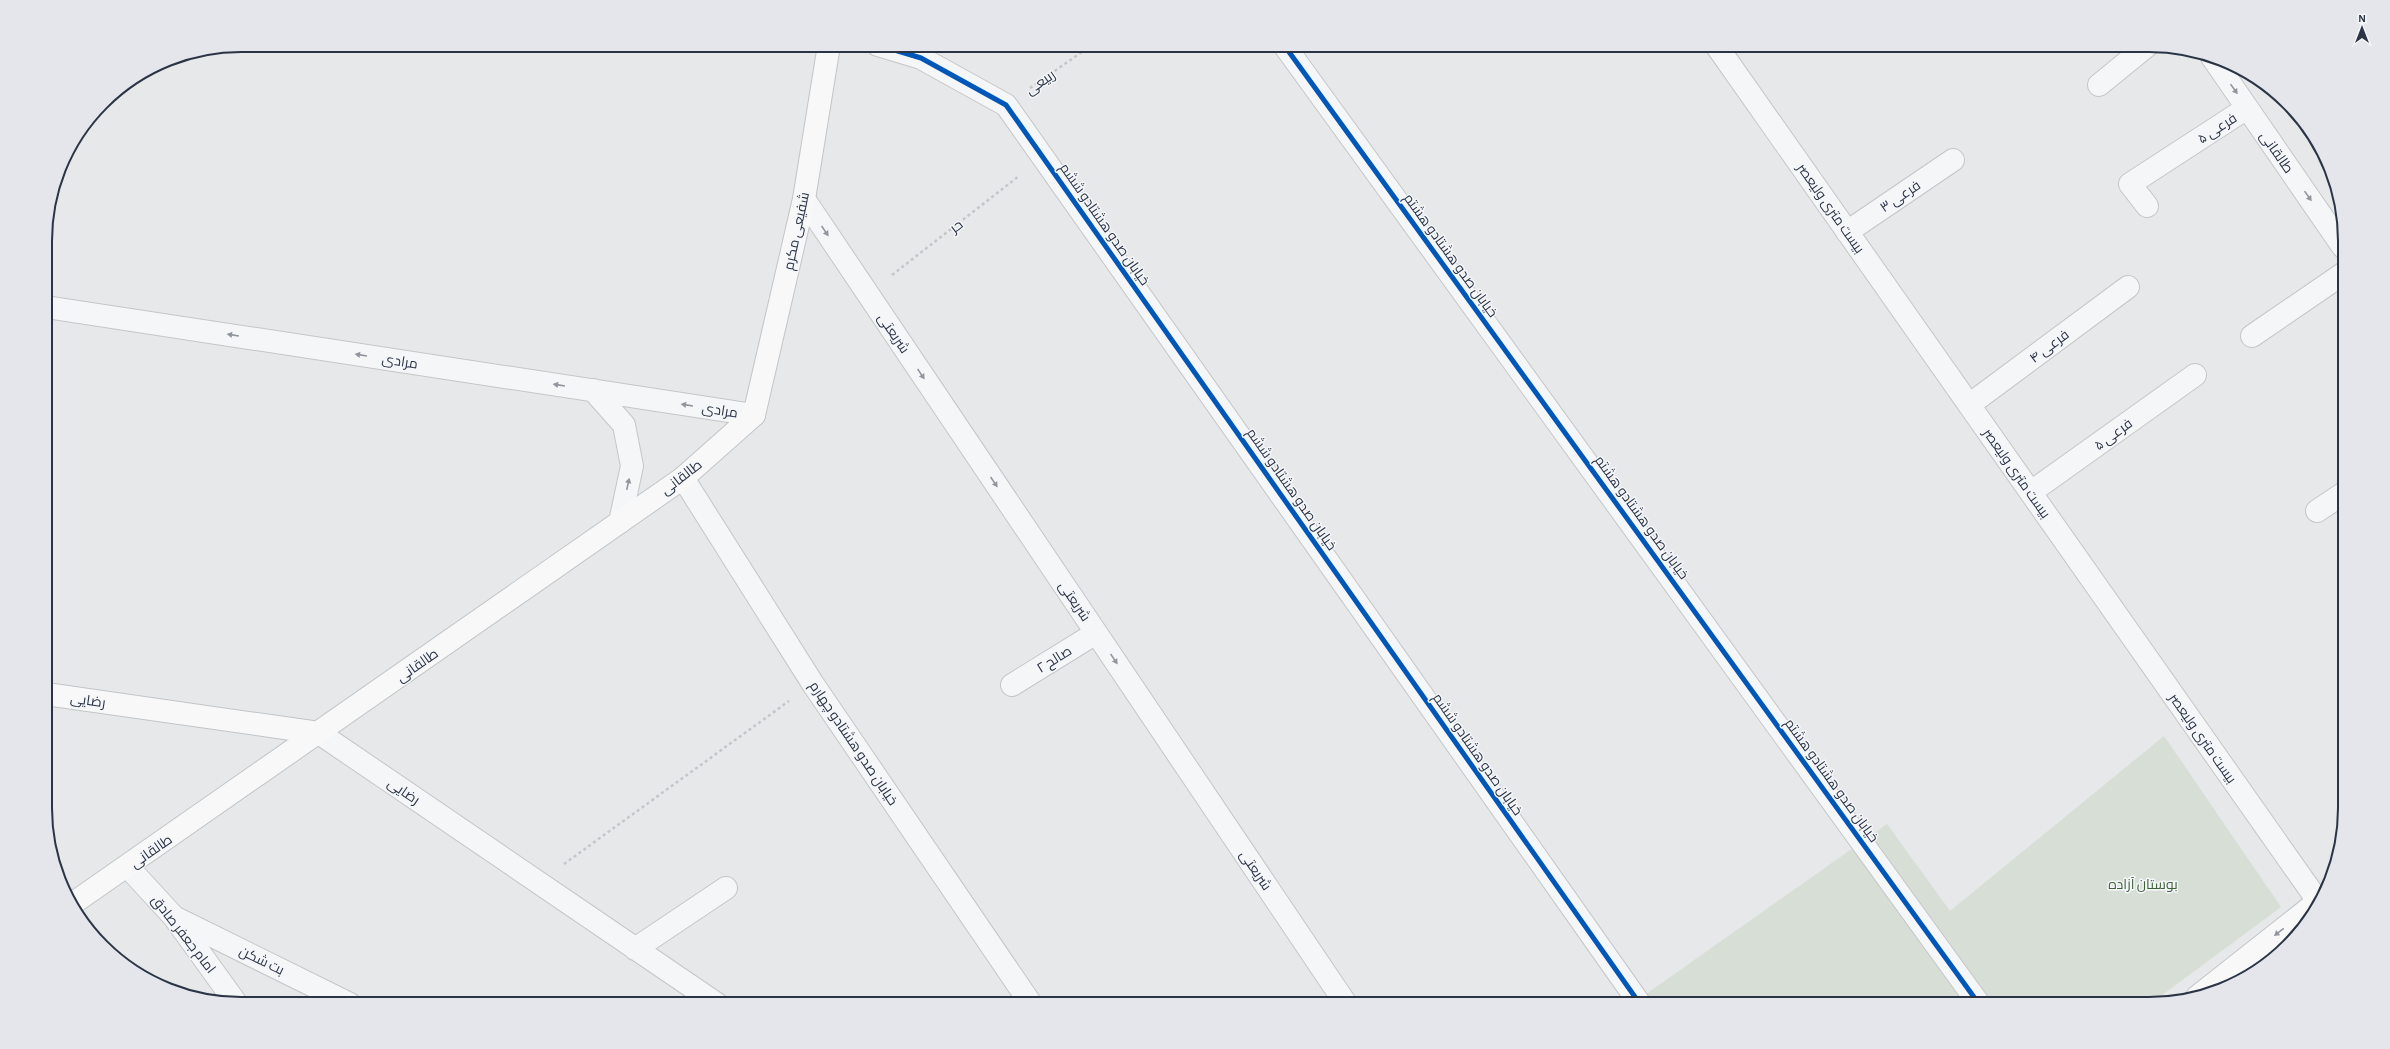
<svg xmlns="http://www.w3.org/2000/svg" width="2390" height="1049" font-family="'Alegreya Sans',Cairo,sans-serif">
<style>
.green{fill:#d6ded6}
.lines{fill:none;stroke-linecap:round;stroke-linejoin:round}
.minor-casing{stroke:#c4c6c8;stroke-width:24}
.major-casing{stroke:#c2c5c8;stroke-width:24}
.path{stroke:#c5c6ca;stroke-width:2.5;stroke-dasharray:3 3;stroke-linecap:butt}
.minor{stroke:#f5f6f7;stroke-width:22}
.major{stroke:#f8f8f8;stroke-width:22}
.cycleway-casing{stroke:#f4f6f9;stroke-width:8}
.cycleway{stroke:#0057b8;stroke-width:5}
.oneway{fill:#90959e}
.oneway2{fill:#92969e}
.labels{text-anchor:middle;stroke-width:3;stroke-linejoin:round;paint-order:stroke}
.street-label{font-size:14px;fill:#2b3445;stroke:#f4f6f9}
.park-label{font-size:14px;fill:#3f6138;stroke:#f4f6f9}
.rim{fill:none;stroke:#2b3445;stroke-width:2}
</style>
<rect width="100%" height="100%" fill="#e6e8ea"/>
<path class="green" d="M2164 736 2281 907 2150 1004H1632L1887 824 1950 911Z"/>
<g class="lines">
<defs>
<path id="minor" d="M878 45 921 58 1006 105 1640 1004
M1284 45 1979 1004
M1716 45 2318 901
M2212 57 2343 247
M2099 85 2148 45
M804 199 1346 1004
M2147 206 2130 184 2247 108
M1847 232 1953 160
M46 307 754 415
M2252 336 2344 273
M593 390 624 425 632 466 620 522
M1969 405 2128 287
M683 478 813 684 1031 1004
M2031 492 2195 375
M2317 511 2344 493
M1012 685 1096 633
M319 733 717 1004
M128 867 174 917 236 1003
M174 917 350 1004
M635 949 726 888"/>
<path id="major" d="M46 694 319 733
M72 904 683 478 754 415 804 199 829 45
M2197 997 2321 899"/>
</defs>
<use href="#minor" class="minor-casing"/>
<use href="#major" class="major-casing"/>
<path class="path" d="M1030 88 1092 45
M892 275 1019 176
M564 864 789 701"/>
<use href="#minor" class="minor"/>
<use href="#major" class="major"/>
<defs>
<path id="cycleway" d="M878 45 921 58 1006 105 1640 1004
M1284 45 1979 1004"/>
</defs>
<use href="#cycleway" class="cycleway-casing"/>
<use href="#cycleway" class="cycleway"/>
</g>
<defs><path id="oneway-solid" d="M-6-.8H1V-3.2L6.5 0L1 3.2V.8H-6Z"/></defs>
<g class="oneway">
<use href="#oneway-solid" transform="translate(2234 89) rotate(55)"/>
<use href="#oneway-solid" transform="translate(2308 196) rotate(55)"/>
<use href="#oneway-solid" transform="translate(825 231) rotate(56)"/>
<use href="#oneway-solid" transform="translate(233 335) rotate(-171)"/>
<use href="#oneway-solid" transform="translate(361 355) rotate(-171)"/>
<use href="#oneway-solid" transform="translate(921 374) rotate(56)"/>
<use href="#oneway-solid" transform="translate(559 385) rotate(-171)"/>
<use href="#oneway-solid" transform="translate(687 405) rotate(-171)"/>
<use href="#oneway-solid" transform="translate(994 482) rotate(56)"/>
<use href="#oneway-solid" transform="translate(628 484) rotate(-78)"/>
<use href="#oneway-solid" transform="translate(1114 659) rotate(56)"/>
</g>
<use class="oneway2" href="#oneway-solid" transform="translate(2279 932) rotate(142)"/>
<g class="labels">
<g class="street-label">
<text transform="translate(1040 82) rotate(-35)" y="5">ربیعی</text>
<text transform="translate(2217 128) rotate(-33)" y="5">فرعی ۵</text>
<text transform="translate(2277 152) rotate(55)" y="5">طالقانی</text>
<text transform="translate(1900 196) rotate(-34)" y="5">فرعی ۳</text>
<text transform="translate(1831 208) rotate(55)" y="5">بیست متری ولیعصر</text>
<text transform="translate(1105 224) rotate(55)" y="5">خیابان صدو هشتادو ششم</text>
<text transform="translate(956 226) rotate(-38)" y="5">حر</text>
<text transform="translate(796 231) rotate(-78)" y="5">شفیعی مکرم</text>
<text transform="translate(1451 255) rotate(54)" y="5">خیابان صدو هشتادو هشتم</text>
<text transform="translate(894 333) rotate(56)" y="5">شریعتی</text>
<text transform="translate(2049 346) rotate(-37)" y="5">فرعی ۴</text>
<text transform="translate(400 361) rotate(9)" y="5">مرادی</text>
<text transform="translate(720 410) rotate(9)" y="5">مرادی</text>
<text transform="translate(2113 434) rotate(-36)" y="5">فرعی ۵</text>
<text transform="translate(2017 473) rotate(55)" y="5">بیست متری ولیعصر</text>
<text transform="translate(681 477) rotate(-38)" y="5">طالقانی</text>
<text transform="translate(1292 489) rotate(55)" y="5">خیابان صدو هشتادو ششم</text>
<text transform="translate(1642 517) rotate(54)" y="5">خیابان صدو هشتادو هشتم</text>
<text transform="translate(1075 601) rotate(56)" y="5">شریعتی</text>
<text transform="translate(1054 659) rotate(-32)" y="5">صالح ۲</text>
<text transform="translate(417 665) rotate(-35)" y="5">طالقانی</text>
<text transform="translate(88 700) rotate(8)" y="5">رضایی</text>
<text transform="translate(2203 738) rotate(55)" y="5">بیست متری ولیعصر</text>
<text transform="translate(854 743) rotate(56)" y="5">خیابان صدو هشتادو چهارم</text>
<text transform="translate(1478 754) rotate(55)" y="5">خیابان صدو هشتادو ششم</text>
<text transform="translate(1832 780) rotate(54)" y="5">خیابان صدو هشتادو هشتم</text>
<text transform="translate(404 791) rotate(34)" y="5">رضایی</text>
<text transform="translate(151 851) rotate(-35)" y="5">طالقانی</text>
<text transform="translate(1256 870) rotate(56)" y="5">شریعتی</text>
<text transform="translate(184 934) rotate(52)" y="5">امام جعفر صادق</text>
<text transform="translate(262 960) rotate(26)" y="5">بت شکن</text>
</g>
<g class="park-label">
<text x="2143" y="889">بوستان آزاده</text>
</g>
</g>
<path d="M0 0H2390V1049H0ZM241 52H2149A189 189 0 0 1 2338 241V808A189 189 0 0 1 2149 997H241A189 189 0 0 1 52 808V241A189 189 0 0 1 241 52Z" fill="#e4e6eb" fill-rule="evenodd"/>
<path class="rim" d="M241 52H2149A189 189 0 0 1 2338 241V808A189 189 0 0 1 2149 997H241A189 189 0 0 1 52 808V241A189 189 0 0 1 241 52Z"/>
<g transform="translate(2362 28)" stroke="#f4f6f9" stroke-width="3" paint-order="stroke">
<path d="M0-3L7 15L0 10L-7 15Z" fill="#2b3445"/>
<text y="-6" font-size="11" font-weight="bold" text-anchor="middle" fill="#2b3445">N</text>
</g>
</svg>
